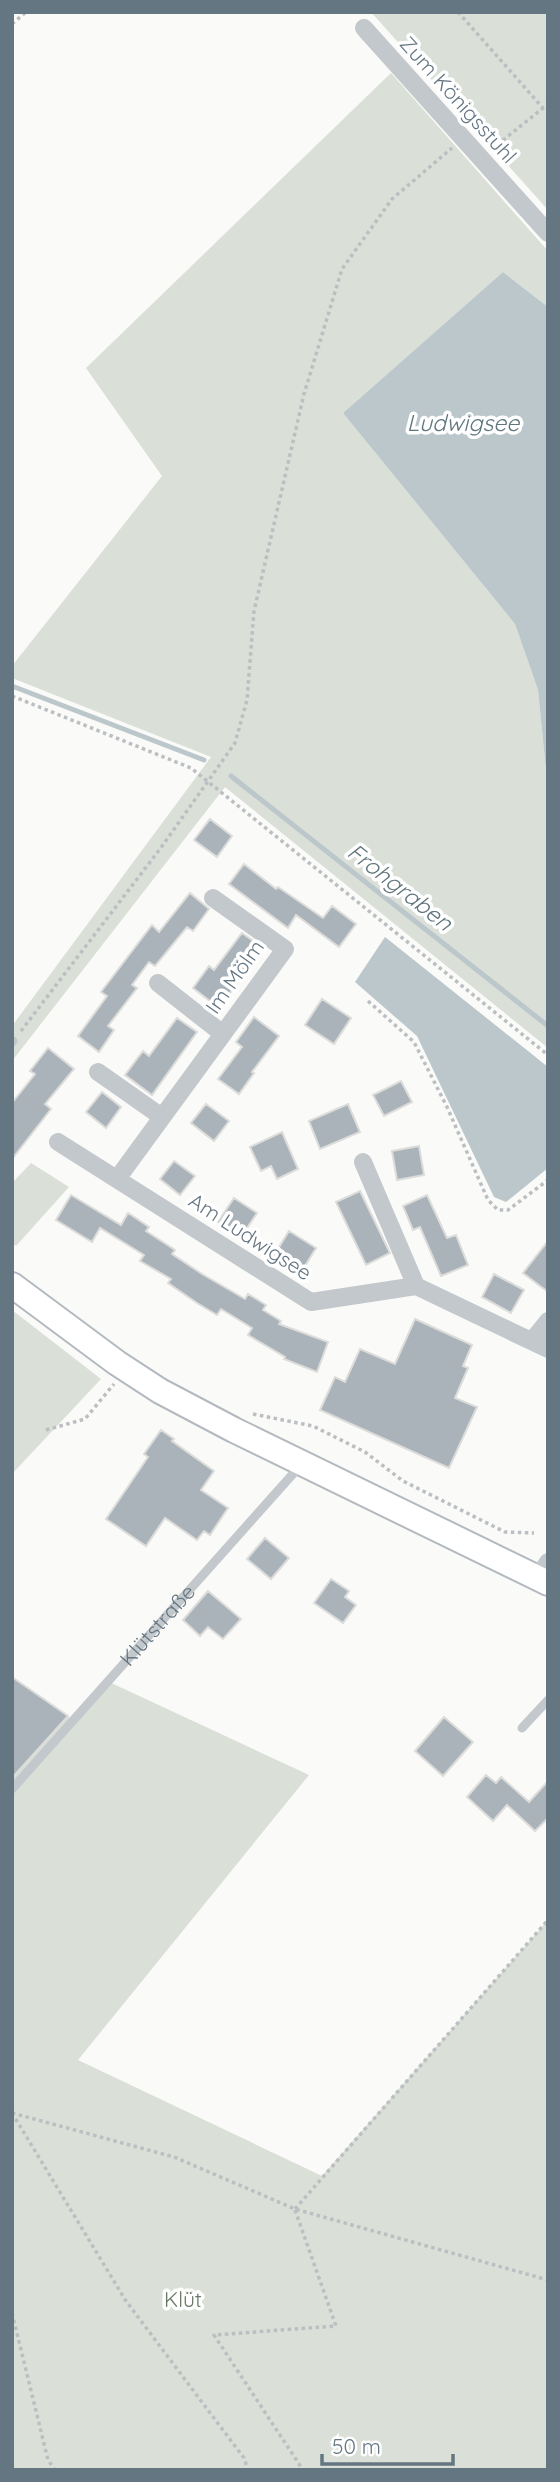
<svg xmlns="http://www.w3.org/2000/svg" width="560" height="2482" font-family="Quicksand,sans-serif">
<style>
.green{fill:#dadfd7}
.water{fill:#bbc7cb}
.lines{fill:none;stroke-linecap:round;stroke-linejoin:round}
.stream{stroke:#bbc7cb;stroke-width:5}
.building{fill:#aab3b9;stroke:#dcdcda;stroke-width:2}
.secondary-casing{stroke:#b3babf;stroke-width:28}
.path{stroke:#bbbfc2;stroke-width:3.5;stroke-dasharray:3.5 3.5;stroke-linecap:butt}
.lane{stroke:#c3c8cc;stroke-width:9}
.street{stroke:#c3c8cc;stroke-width:18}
.secondary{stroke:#fff;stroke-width:24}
.labels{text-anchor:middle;stroke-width:7;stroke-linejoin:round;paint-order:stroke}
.street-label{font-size:21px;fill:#657683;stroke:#fff}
.park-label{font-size:21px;fill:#687a64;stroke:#fff}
.water-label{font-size:23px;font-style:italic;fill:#60757c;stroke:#fff}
</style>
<rect width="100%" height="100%" fill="#fafaf8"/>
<path class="green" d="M371 12H548V210Z
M391 73 548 251V307L503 272 343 413 515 624 538 690 548 791V1048L225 787 12 1061V1026L211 757 12 678V666L162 476 86 368Z
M31 1163 69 1187 16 1246 12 1243V1183Z
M12 1310 101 1379 12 1474Z
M12 1677 74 1721 107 1681 309 1775 78 2060 322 2176 548 1920V2470H12Z"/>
<path class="water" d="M503 272 548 307V791L538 690 515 624 343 413Z
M385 937 548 1067V1168L506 1202 494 1197 417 1036 355 982Z"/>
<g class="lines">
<path class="stream" d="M12 686 204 760
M231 776 548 1026"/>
</g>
<path class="building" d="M210 819 232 836 217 857 194 840Z
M244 864 276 889 278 887 323 918 332 906 356 924 339 947 296 915 288 928 229 884Z
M190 893 209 909 193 931 187 927 155 966 149 962 132 985 137 988 108 1026 114 1030 99 1052 78 1036 107 996 101 992 152 925 159 932Z
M242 933 263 948 219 1008 193 988 209 966 214 970Z
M322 999 351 1018 334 1044 305 1025Z
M254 1017 279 1036 252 1072 254 1073 239 1094 218 1079 242 1047 236 1042Z
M177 1018 197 1032 152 1095 125 1075 143 1051 149 1056Z
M48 1048 74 1069 45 1104 51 1109 12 1159V1103L35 1074 30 1071Z
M401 1081 412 1102 384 1116 373 1095Z
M102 1092 121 1107 106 1128 86 1112Z
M206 1104 229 1121 214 1141 191 1123Z
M348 1104 360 1132 320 1149 309 1121Z
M282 1132 298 1169 277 1179 271 1166 261 1171 250 1147Z
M419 1146 424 1175 397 1180 392 1151Z
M174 1161 195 1176 180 1195 160 1179Z
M360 1191 390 1253 366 1265 336 1202Z
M71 1195 121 1225 128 1213 149 1227 146 1231 175 1250 172 1254 202 1274 245 1299 248 1294 266 1305 263 1310 281 1321 279 1324 328 1342 317 1372 284 1359 285 1357 248 1335 252 1328 221 1309 217 1315 197 1303 168 1283 171 1279 140 1261 144 1255 100 1228 92 1242 56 1220Z
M427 1195 447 1238 456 1235 468 1265 441 1276 420 1227 413 1230 403 1206Z
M234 1198 257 1213 241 1237 218 1222Z
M289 1231 316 1248 300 1274 273 1257Z
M548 1241V1292L523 1273Z
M494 1274 524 1290 511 1313 482 1297Z
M415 1319 472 1345 463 1366 468 1368 455 1398 477 1407 449 1468 320 1410 335 1377 345 1382 360 1349 395 1364Z
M161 1430 174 1439 172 1441 214 1471 201 1490 228 1508 210 1535 204 1531 197 1540 165 1518 146 1546 106 1519 148 1457 144 1454Z
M265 1538 289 1558 271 1579 247 1559Z
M331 1579 349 1591 345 1597 356 1605 343 1623 314 1603Z
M208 1591 241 1619 223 1639 208 1627 200 1636 183 1620Z
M12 1677 68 1716 12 1778Z
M444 1717 473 1742 443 1776 415 1751Z
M486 1775 496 1783 501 1777 529 1802 548 1781V1818L535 1831 507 1805 493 1821 467 1797Z"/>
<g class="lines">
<defs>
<path id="secondary" d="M12 1285 117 1363 160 1391 234 1430 548 1583"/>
</defs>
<use href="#secondary" class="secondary-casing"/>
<path class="path" d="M458 12 543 108
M12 24 26 12
M492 149 548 104
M12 696 191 768 548 1055
M368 1001 414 1042 447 1107 488 1200 498 1210H508L548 1180
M21 1031 160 849 235 743 247 700 254 611 304 394 342 269 392 199 452 148
M253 1414 313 1426 365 1452 403 1481 505 1532 534 1533
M46 1430 85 1419 114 1384
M12 2113 174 2157 295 2209 548 2280
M12 2113 126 2301 244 2458 248 2470
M295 2209 548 1920
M295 2210 336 2326 214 2335 303 2470
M12 2313 48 2460 55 2470"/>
<g class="lane">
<path d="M12 1042 13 1041"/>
<path d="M522 1728 548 1700"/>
<path id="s1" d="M12 1789 300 1466"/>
</g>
<path class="street" d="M364 28 548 233
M158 983 223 1034
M98 1072 162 1117
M58 1142 311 1302 416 1286 548 1349
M363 1162 416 1286
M117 1179 285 949 213 898
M532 1341 548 1321
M538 1578 548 1562"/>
<use href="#secondary" class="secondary"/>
</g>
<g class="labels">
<g class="street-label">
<text transform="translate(458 100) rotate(48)" y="7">Zum Königsstuhl</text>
<text transform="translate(235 977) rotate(-55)" y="7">Im Mölm</text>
<text transform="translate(250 1237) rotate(33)" y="7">Am Ludwigsee</text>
<text dy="7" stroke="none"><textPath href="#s1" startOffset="219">Klütstraße</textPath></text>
</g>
<g class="park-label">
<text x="183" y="2307">Klüt</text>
</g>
<g class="water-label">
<text x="463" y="431">Ludwigsee</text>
<text transform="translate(400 887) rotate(38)" y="8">Frohgraben</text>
</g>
</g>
<rect width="560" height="2482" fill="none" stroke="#657683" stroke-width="28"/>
<path d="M322 2454v10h131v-10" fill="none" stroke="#657683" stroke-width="3.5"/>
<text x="332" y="2454" font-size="21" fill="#657683" stroke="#ffffff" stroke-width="5" paint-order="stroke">50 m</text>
</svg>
